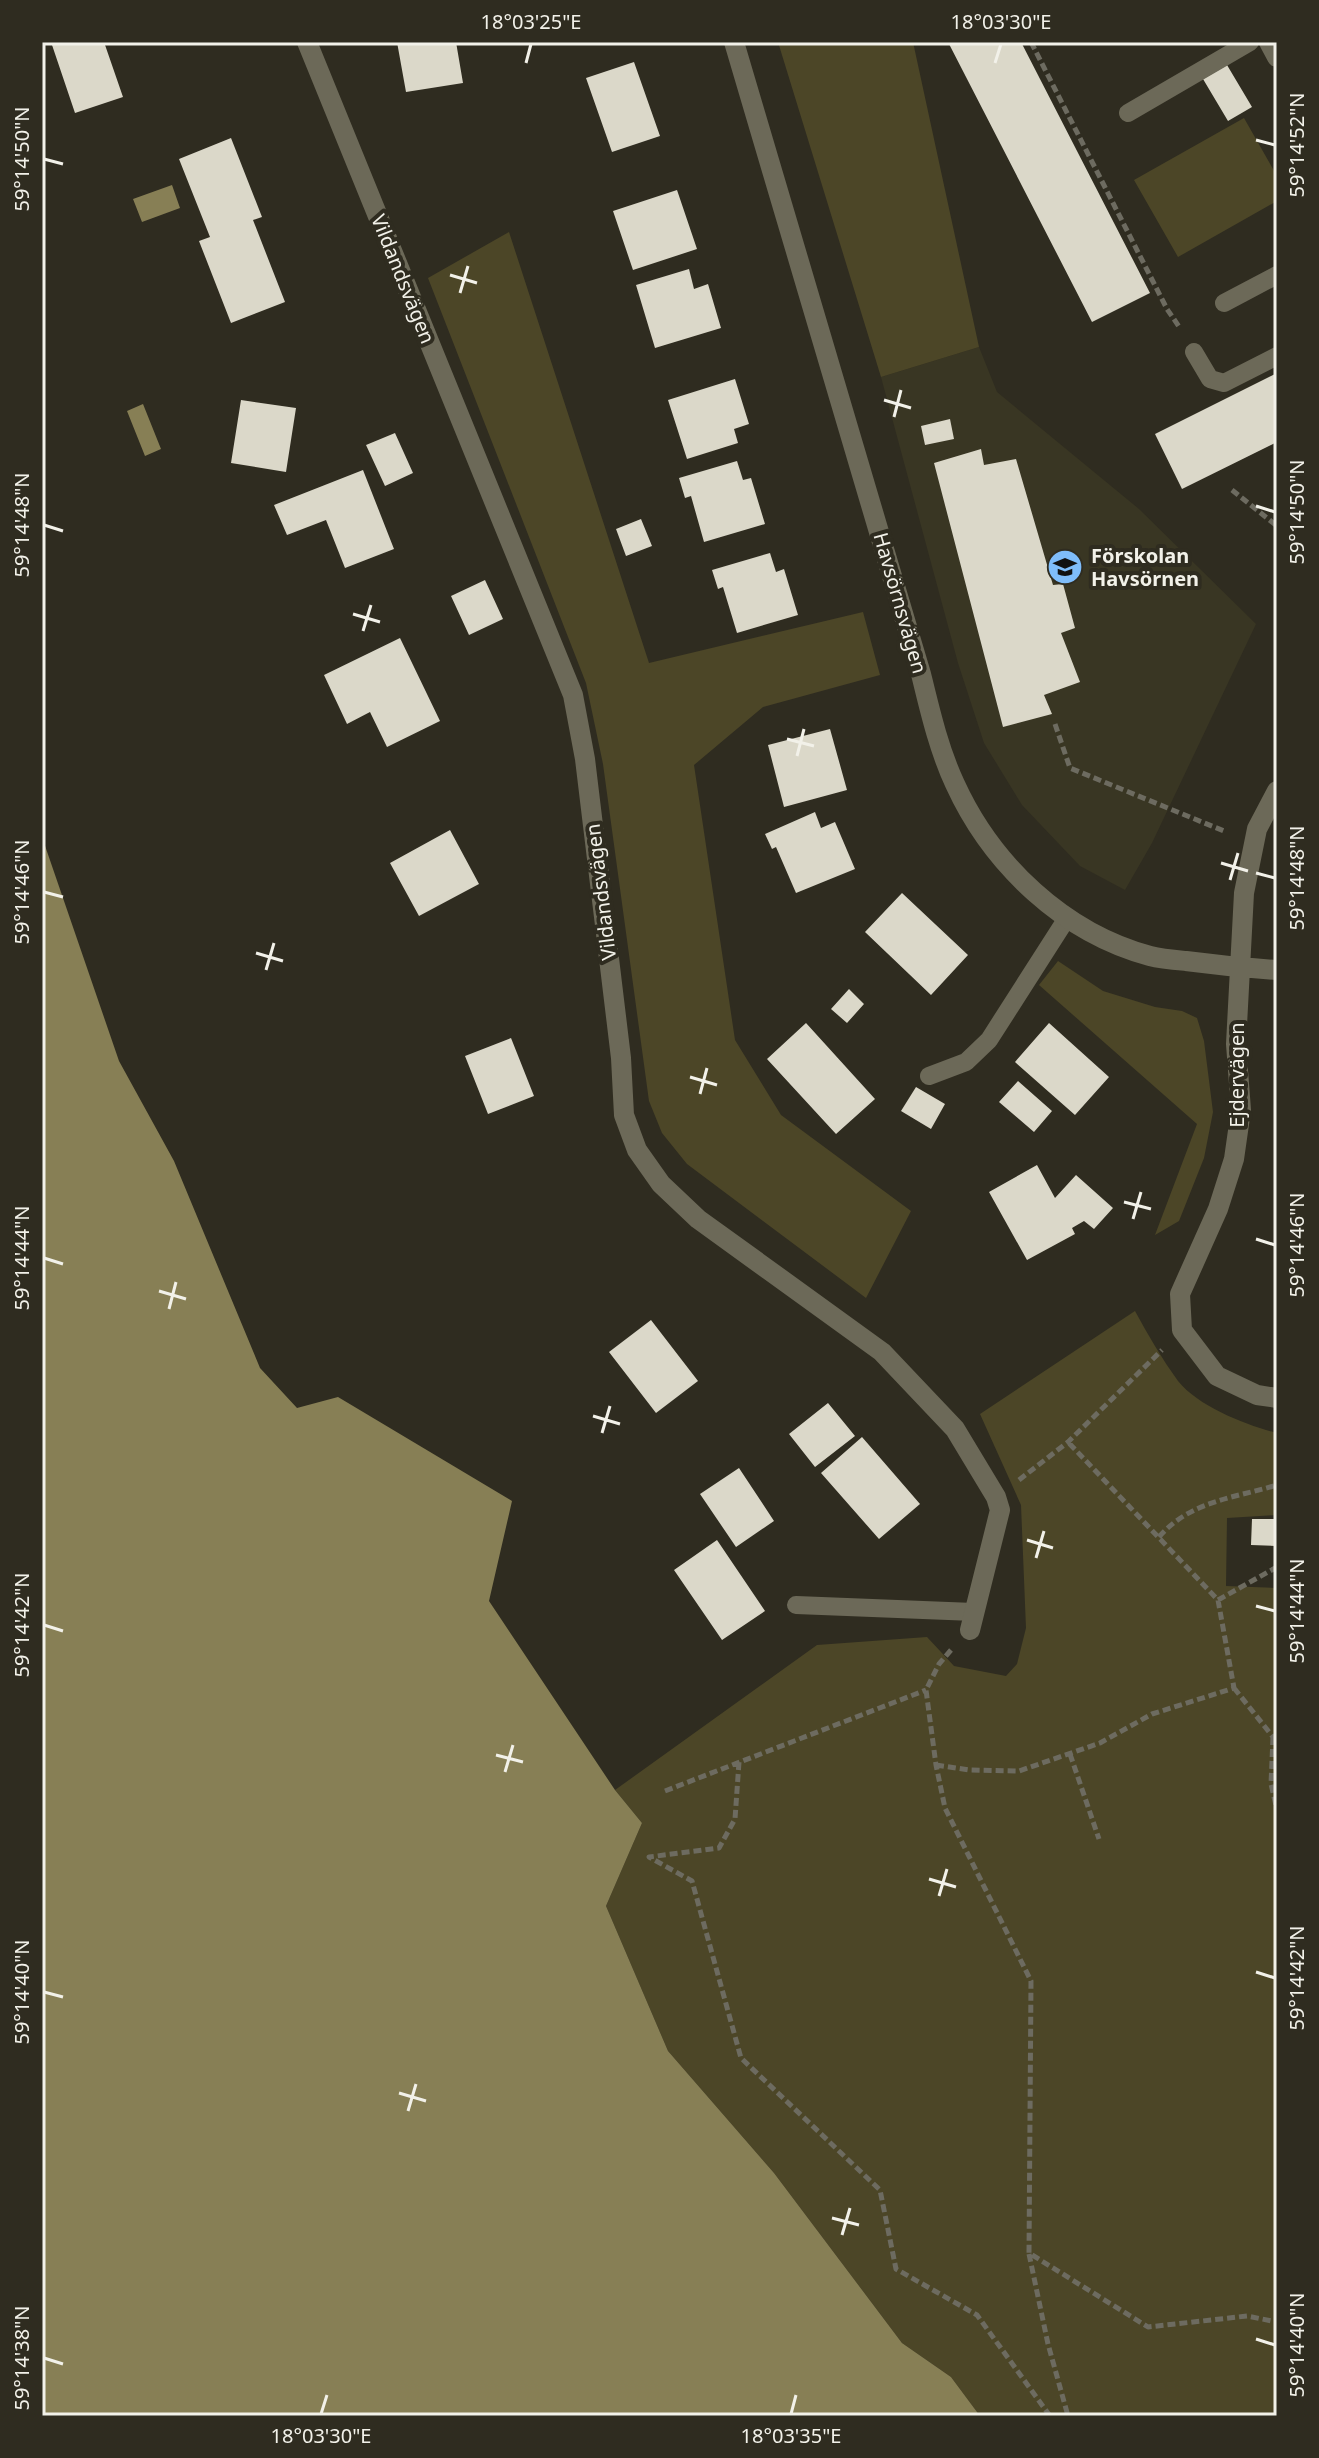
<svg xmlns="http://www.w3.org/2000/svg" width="1319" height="2458" font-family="'Noto Sans',sans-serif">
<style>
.built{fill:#393623}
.green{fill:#4c4627}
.water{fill:#877f55}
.building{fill:#dbd8c9}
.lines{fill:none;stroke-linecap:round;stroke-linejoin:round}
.path{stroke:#6d6b60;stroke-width:5;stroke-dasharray:8 4;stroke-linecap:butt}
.service{stroke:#6c6958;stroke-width:18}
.minor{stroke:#6c6958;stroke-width:20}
.ticks{fill:none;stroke:#f2f1e9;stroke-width:3}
.labels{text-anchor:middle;stroke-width:8;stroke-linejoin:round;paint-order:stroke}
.street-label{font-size:20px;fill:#f2f1e9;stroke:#2f2c20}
.poi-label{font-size:20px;font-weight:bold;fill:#f2f1e9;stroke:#2f2c20;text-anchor:start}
.neatline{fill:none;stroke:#f2f1e9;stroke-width:3}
.ticks-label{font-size:20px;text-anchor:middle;fill:#f2f1e9}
</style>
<rect width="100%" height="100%" fill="#2f2c20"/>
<path class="built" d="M979 347 997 392 1139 509 1256 624 1152 843 1125 890 1080 866 1022 805 984 743 958 663 881 377Z"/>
<path class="green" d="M778 42H913L979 347 881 377Z
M1244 118 1277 176V201L1178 257 1134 180Z
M509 232 649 663 863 612 880 675 763 707 694 765 735 1040 781 1115 911 1211 866 1298 687 1164 662 1133 649 1101 603 764 586 683 428 278Z
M1058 961 1103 991 1155 1007 1182 1011 1197 1018 1204 1041 1213 1112 1204 1158 1179 1221 1155 1235 1197 1124 1039 985Z
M1135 1311C1148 1335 1162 1359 1178 1381 1199 1407 1246 1425 1277 1433V1515L1227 1518 1226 1586 1277 1588V2416H980L951 2377 902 2343 774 2173 668 2051 606 1906 642 1823 615 1790 817 1645 927 1637 954 1666 1006 1676 1017 1664 1026 1628 1021 1505 980 1414Z"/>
<path class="water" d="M172 185 180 208 142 222 133 199Z
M143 404 161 449 145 456 127 411Z
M42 837 119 1061 174 1161 260 1368 297 1408 338 1397 512 1501 489 1601 615 1790 642 1823 606 1906 668 2051 774 2173 902 2343 951 2377 980 2416H42Z"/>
<path class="building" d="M51 42H104L123 97 75 113Z
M397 42H456L463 83 406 92Z
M948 42H1021L1150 293 1092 322Z
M634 62 660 136 612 152 586 78Z
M1227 65 1252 107 1228 121 1203 79Z
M231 138 262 217 253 220 285 302 231 323 199 241 210 237 179 159Z
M677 190 697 249 633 270 613 211Z
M689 269 694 289 708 284 721 328 655 348 636 285Z
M1277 373V442L1182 489 1155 434Z
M735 379 749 424 734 429 738 443 687 459 668 400Z
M241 400 296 408 286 472 231 463Z
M950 419 954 439 925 445 921 426Z
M395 433 413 473 385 486 366 445Z
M981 449 984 465 1016 459 1053 585 1063 584 1075 628 1061 633 1080 682 1044 695 1052 714 1003 727 934 463Z
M737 461 743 480 751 478 765 524 704 542 691 496 685 498 679 478Z
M363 470 394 549 345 568 326 520 287 535 274 505Z
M641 519 652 546 626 556 616 529Z
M770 553 776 572 784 569 798 615 737 633 723 587 718 589 712 570Z
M485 580 503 619 469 635 451 596Z
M400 638 440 721 387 747 370 712 347 724 324 675Z
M830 729 847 790 784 807 768 745Z
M815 812 821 828 835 822 855 869 796 893 776 847 772 849 765 834Z
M450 830 479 884 419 916 390 863Z
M902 893 968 955 931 995 865 932Z
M849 989 864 1004 847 1023 831 1009Z
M806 1023 875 1099 836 1134 767 1059Z
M1049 1023 1109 1077 1075 1115 1015 1062Z
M511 1038 534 1096 488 1114 465 1056Z
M1018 1081 1052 1111 1034 1132 999 1102Z
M916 1087 945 1104 931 1129 901 1111Z
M1037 1165 1055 1198 1076 1175 1113 1208 1094 1229 1084 1221 1072 1228 1075 1234 1027 1260 989 1192Z
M651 1320 698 1381 656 1413 609 1352Z
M828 1403 855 1436 815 1467 789 1434Z
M862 1437 920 1504 879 1539 821 1473Z
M739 1468 774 1521 736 1547 700 1494Z
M1252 1519H1277L1276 1546 1251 1545Z
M717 1540 765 1611 722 1640 674 1570Z"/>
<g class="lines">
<path class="path" d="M1031 42 1167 309 1180 328
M1232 490 1277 526
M1055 724 1070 768 1224 831
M1019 1480 1068 1442 1162 1350
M1159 1537C1190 1501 1234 1498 1277 1485
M1218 1600 1277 1567
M951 1650 939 1664 926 1690 936 1765 945 1808 1031 1981 1029 2253 1148 2327 1247 2316 1277 2322
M1234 1688 1273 1737H1277
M1273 1737 1271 1784 1277 1810
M1070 1754 1099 1839
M739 1762 735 1819 719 1848 649 1857 692 1881 741 2058 880 2190 896 2269 977 2315 1050 2416
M936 1765 969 1770 1019 1771 1100 1743 1152 1714 1234 1688 1218 1600 1068 1442
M665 1791 926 1690
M1029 2254 1048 2344 1068 2416"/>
<path class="service" d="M1128 113 1250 42
M1224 303 1277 275
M1194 352 1210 379 1224 383 1277 356
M929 1076 966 1062 989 1040 1067 918
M796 1605 974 1612"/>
<path class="minor" d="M307 42 573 695 585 759 621 1058 624 1115 637 1150 661 1184 698 1219 882 1352 955 1429 996 1497 1000 1510 970 1630
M734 42 921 674C930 711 939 750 955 784 992 865 1064 933 1150 956 1161 959 1174 960 1186 961 1216 965 1246 968 1277 970
M1269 42 1277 57
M1277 791 1257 829 1244 893 1236 1044 1241 1110 1234 1159 1218 1209 1180 1294 1182 1330 1217 1376 1257 1395 1277 1398"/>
</g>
<path class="ticks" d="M526 63 531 44M995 63 1001 44M1256 140 1275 145M44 159 63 164M450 275 477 283M460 293 468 266M884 400 911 408M894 417 901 390M1256 506 1275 512M44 525 63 531M353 614 380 622M363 631 371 605M787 739 814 746M797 756 804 729M1221 863 1248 871M1256 873 1275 878M1230 880 1238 853M44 892 63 897M256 953 283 961M266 970 274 943M690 1077 717 1085M700 1094 707 1068M1124 1202 1151 1209M1133 1219 1141 1192M1256 1239 1275 1245M44 1258 63 1264M159 1291 186 1299M169 1309 176 1282M593 1416 620 1424M602 1433 610 1406M1027 1540 1053 1548M1036 1558 1044 1531M1256 1606 1275 1611M44 1625 63 1631M496 1755 523 1762M505 1772 513 1745M929 1879 956 1887M939 1896 947 1869M1256 1972 1275 1978M44 1992 63 1997M399 2093 426 2101M408 2111 416 2084M832 2218 859 2225M842 2235 850 2208M1256 2339 1275 2345M44 2358 63 2364M321 2414 327 2395M791 2414 796 2395"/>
<defs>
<symbol id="school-disc" viewBox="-11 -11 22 22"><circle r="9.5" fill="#7fbdfa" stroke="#2f2c20"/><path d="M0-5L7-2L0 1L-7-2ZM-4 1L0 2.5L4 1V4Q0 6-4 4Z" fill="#111"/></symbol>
</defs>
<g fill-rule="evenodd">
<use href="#school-disc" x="1045" y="547" width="40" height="40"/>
</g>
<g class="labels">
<g class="street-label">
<text transform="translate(403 279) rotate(68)" y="7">Vildandsvägen</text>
<text transform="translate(900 603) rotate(74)" y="7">Havsörnsvägen</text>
<text transform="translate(601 892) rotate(-97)" y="7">Vildandsvägen</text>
<text transform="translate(1237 1075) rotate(-90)" y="7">Ejdervägen</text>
</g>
<g class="poi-label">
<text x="1091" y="563">Förskolan<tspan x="1091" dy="23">Havsörnen</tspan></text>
</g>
</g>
<rect width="1319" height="2458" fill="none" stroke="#2f2c20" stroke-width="88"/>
<rect x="44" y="44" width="1231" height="2370" class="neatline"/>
<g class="ticks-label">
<text x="531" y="29">18°03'25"E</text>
<text x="1001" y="29">18°03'30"E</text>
<text transform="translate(1297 145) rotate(-90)" y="7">59°14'52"N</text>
<text transform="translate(22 159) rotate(-90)" y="7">59°14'50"N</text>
<text transform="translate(1297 512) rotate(-90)" y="7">59°14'50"N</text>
<text transform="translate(22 525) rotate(-90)" y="7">59°14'48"N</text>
<text transform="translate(1297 878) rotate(-90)" y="7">59°14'48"N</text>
<text transform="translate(22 892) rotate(-90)" y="7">59°14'46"N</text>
<text transform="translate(1297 1245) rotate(-90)" y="7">59°14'46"N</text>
<text transform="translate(22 1258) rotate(-90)" y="7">59°14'44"N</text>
<text transform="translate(1297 1611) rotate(-90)" y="7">59°14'44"N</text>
<text transform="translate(22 1625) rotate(-90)" y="7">59°14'42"N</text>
<text transform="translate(1297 1978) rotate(-90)" y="7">59°14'42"N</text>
<text transform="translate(22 1992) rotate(-90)" y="7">59°14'40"N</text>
<text transform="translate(1297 2345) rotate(-90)" y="7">59°14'40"N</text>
<text transform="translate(22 2358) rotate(-90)" y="7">59°14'38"N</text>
<text x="321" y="2443">18°03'30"E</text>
<text x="791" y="2443">18°03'35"E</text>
</g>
</svg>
